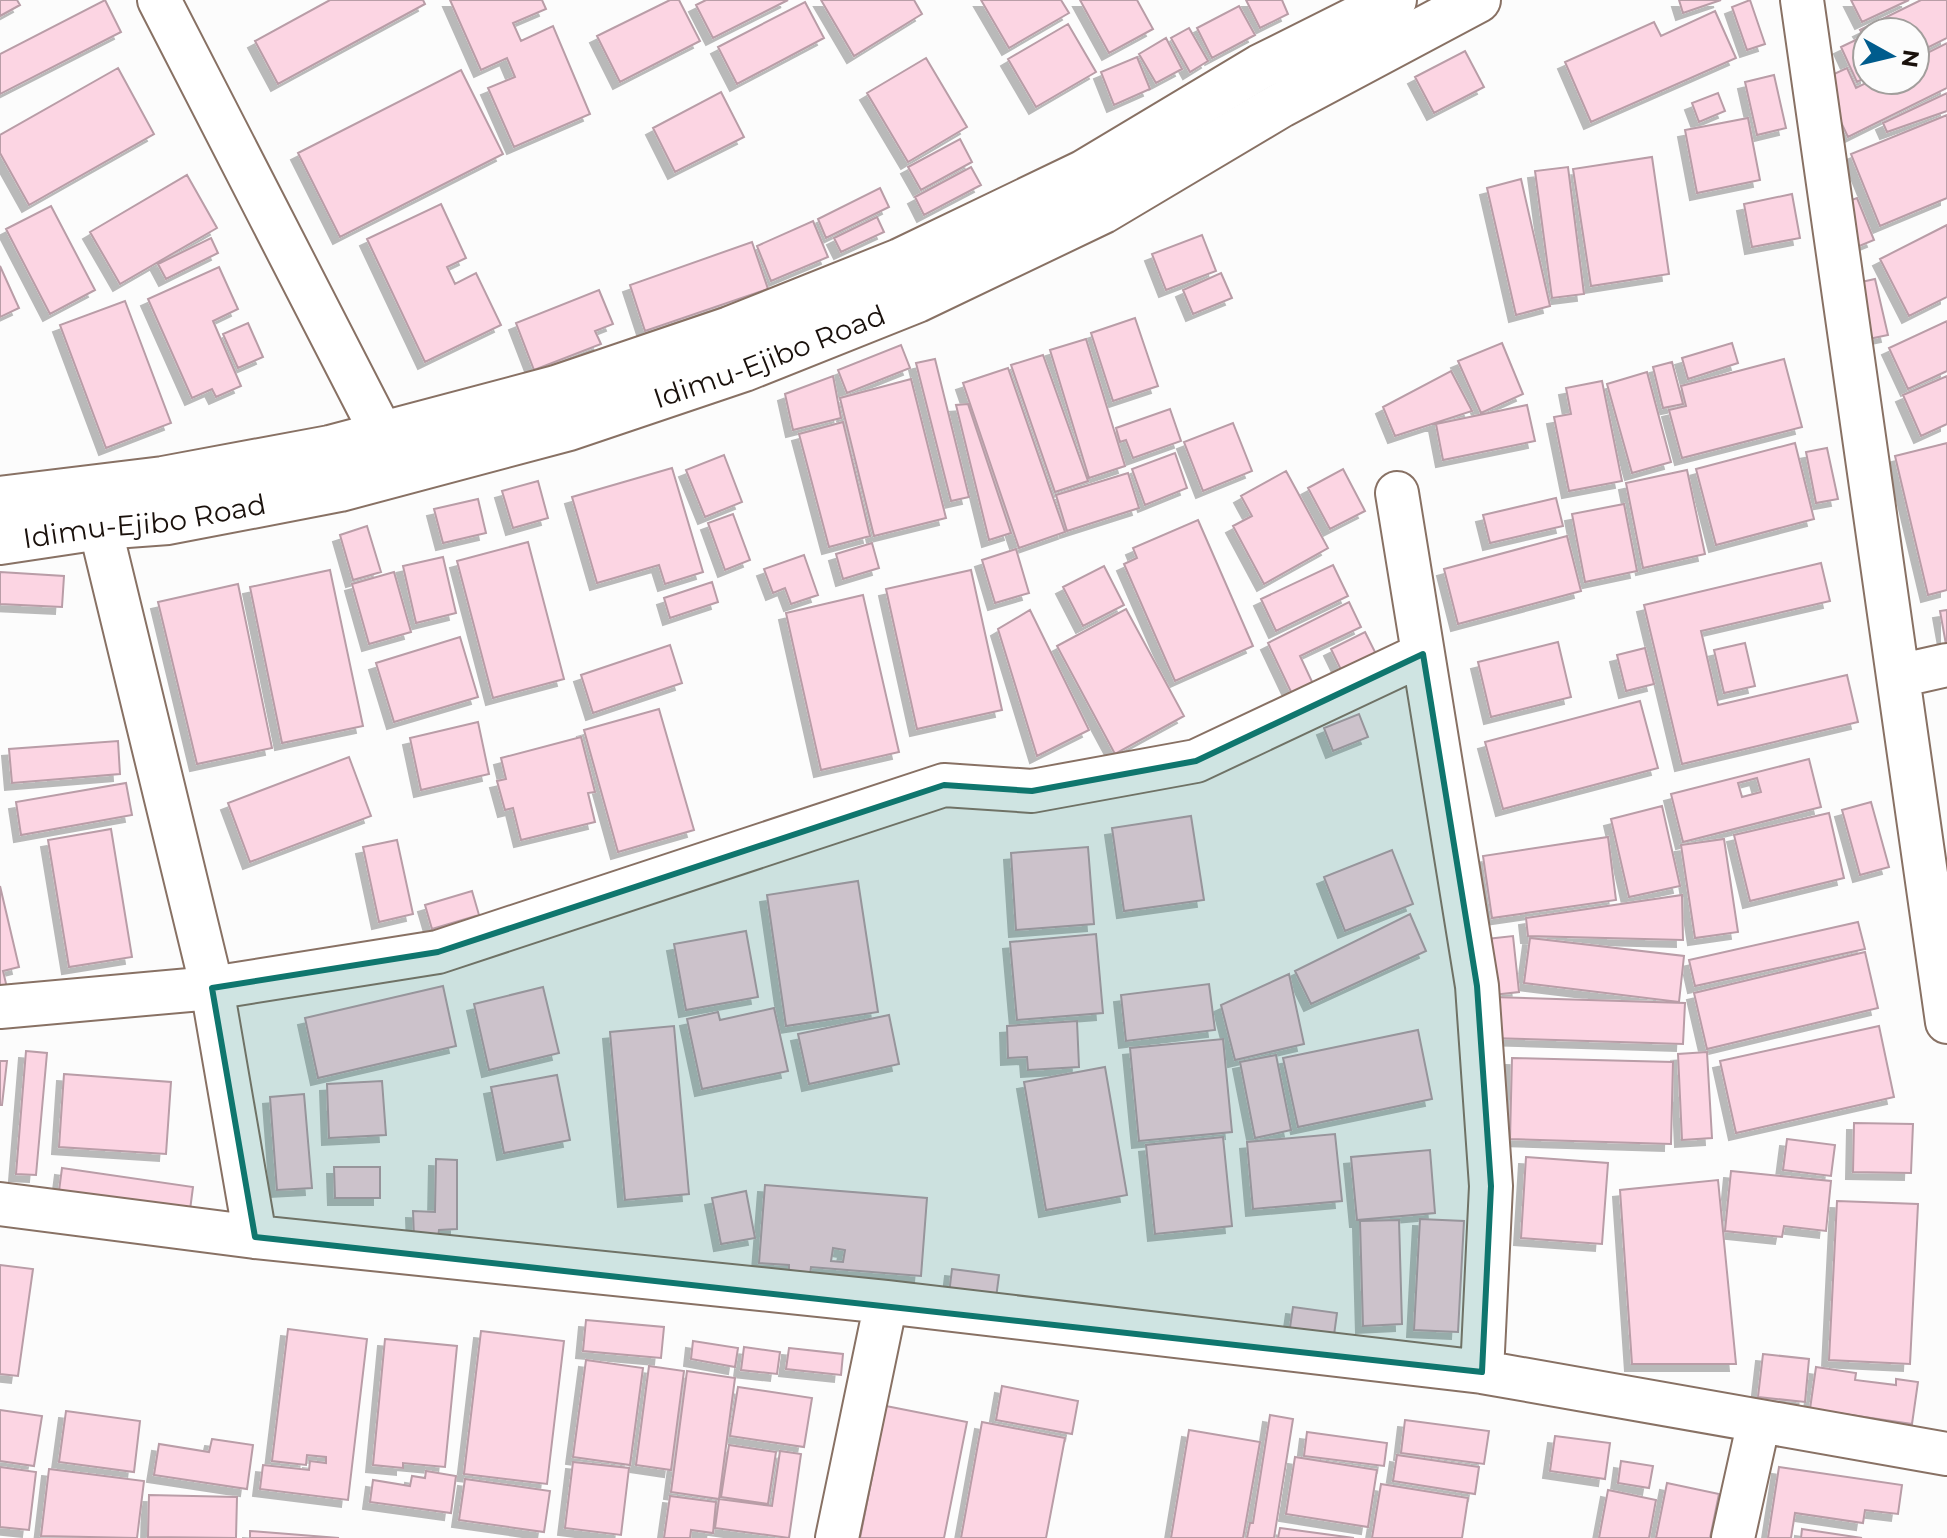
<svg xmlns="http://www.w3.org/2000/svg" width="1947" height="1538" font-family="Montserrat,sans-serif">
<style>
.building{fill:#fcd5e3;stroke:#b99da7;stroke-width:2;fill-rule:evenodd;filter:url(#shadow)}
.lines{fill:none;stroke-linecap:round;stroke-linejoin:round}
.street-casing{stroke:#887164;stroke-width:46}
.secondary-casing{stroke:#887164;stroke-width:48}
.street{stroke:#fff;stroke-width:42}
.secondary{stroke:#fff;stroke-width:44}
.marked{fill:#0f766e;fill-opacity:0.2;stroke:#0f766e;stroke-width:6;stroke-linejoin:round}
.labels{text-anchor:middle;stroke-width:6;stroke-linejoin:round;paint-order:stroke}
.street-label{font-size:28px;fill:#1a110c;stroke:#fcfcfc}
</style>
<defs>
<filter id="shadow"><feDropShadow dx="-7" dy="7" stdDeviation="0" flood-color="#0004"/></filter>
</defs>
<rect width="100%" height="100%" fill="#fcfcfc"/>
<path class="building" d="M0 0H17L20 5 0 16Z
M105 0 121 32 0 94V54Z
M330 0H423L425 4 278 84 255 41Z
M450 0H542L546 9 513 23 521 41 553 26 590 114 514 147 488 88 515 77 507 58 481 70Z
M670 0H679L700 41 620 82 597 36Z
M706 0H788L713 38 696 5Z
M821 0H914L922 14 854 56Z
M981 0H1061L1069 13 1009 48Z
M1080 0H1137L1153 29 1109 53Z
M1246 0H1282L1288 14 1260 28Z
M1679 0H1721L1683 13Z
M1750 0 1765 44 1747 50 1732 7Z
M1851 0H1909L1862 22Z
M1921 0H1947V38L1915 54V32H1867V77L1857 82 1841 47 1864 36 1860 30Z
M805 2 824 38 737 84 718 47Z
M1239 6 1255 35 1212 58 1197 28Z
M1715 11 1736 58 1591 122 1565 62 1654 22 1661 36Z
M1068 24 1096 72 1036 107 1008 59Z
M1189 28 1208 61 1190 72 1171 38Z
M1166 38 1182 69 1156 83 1139 54Z
M1947 43V88L1848 137 1821 80 1847 68 1856 88 1872 80H1915V59Z
M1465 51 1484 87 1434 113 1415 77Z
M1137 57 1150 89 1114 105 1101 72Z
M926 58 967 127 908 162 867 93Z
M118 68 154 134 29 205 0 153V135Z
M461 70 503 154 340 237 298 153Z
M1774 75 1786 128 1757 135 1745 82Z
M721 92 744 137 675 172 653 128Z
M1718 93 1725 111 1699 122 1692 103Z
M1947 93V111L1887 132 1883 123Z
M1947 115V198L1880 226 1851 154Z
M1748 118 1760 180 1697 193 1685 130Z
M960 139 972 162 921 190 908 167Z
M1652 157 1669 274 1591 286 1573 169Z
M971 167 981 185 924 215 915 197Z
M1568 167 1584 294 1552 298 1535 171Z
M187 175 217 228 120 284 90 232Z
M1521 179 1550 306 1516 315 1487 188Z
M880 188 889 207 826 238 818 219Z
M1792 194 1800 238 1752 247 1744 204Z
M1857 198 1874 240 1852 249 1835 206Z
M441 204 466 258 447 267 455 284 476 273 501 325 425 362 367 239Z
M51 206 95 290 50 314 6 229Z
M877 217 884 232 841 252 834 238Z
M813 221 828 257 771 281 757 246Z
M1947 225V297L1909 316 1880 259Z
M1202 235 1216 271 1166 290 1152 254Z
M211 238 218 253 166 279 158 264Z
M752 242 768 289 645 331 630 285Z
M0 266 19 308 0 317Z
M219 267 238 309 213 321 241 386 216 397 212 389 192 398 148 299Z
M1221 273 1232 298 1193 314 1183 290Z
M1875 279 1888 335 1864 340 1852 284Z
M599 290 613 324 595 331 601 344 534 370 516 323Z
M125 301 171 423 106 448 60 325Z
M1135 318 1158 386 1113 401 1091 333Z
M1947 321V371L1908 389 1889 348Z
M248 323 263 357 238 368 223 334Z
M1086 339 1125 466 1089 478 1050 350Z
M1502 343 1523 394 1481 413 1458 361Z
M1732 343 1738 363 1688 379 1682 358Z
M901 345 910 368 847 393 838 370Z
M1043 355 1088 481 1055 492 1011 365Z
M935 359 969 497 951 501 916 363Z
M1784 359 1802 427 1682 458 1669 410 1686 406 1681 386Z
M1672 362 1683 404 1663 408 1653 367Z
M1008 368 1065 532 1019 548 963 383Z
M1451 371 1472 411 1395 436 1383 407Z
M1647 372 1671 462 1632 473 1607 384Z
M833 376 841 418 793 430 785 394Z
M1947 376V424L1921 436 1903 395Z
M911 379 946 518 874 536 840 398Z
M1602 381 1622 481 1569 491 1554 417 1571 414 1566 388Z
M968 404 1011 533 989 540 956 405Z
M1527 405 1535 441 1443 460 1436 424Z
M1170 409 1181 441 1133 458 1126 440 1120 442 1116 428Z
M843 422 870 536 829 547 799 434Z
M1233 423 1252 471 1203 491 1184 442Z
M1795 443 1814 519 1716 545 1696 469Z
M1947 443V590L1928 595 1895 456Z
M1827 448 1838 499 1816 503 1806 452Z
M1175 453 1187 488 1145 505 1132 469Z
M724 455 742 502 705 517 686 470Z
M672 468 703 572 665 584 659 565 597 583 572 497Z
M1343 469 1365 511 1330 529 1308 488Z
M1687 470 1705 554 1643 568 1626 483Z
M1286 471 1328 548 1264 584 1233 526 1252 516 1241 496Z
M1128 473 1139 508 1067 531 1056 495Z
M538 481 548 518 513 528 502 491Z
M1556 498 1563 526 1490 543 1483 515Z
M478 499 486 533 443 543 434 509Z
M1624 504 1637 571 1585 582 1572 514Z
M733 514 750 560 725 570 708 523Z
M1198 520 1253 646 1175 681 1124 564 1137 558 1133 548Z
M367 526 381 572 353 580 340 535Z
M1567 536 1581 591 1458 624 1444 569Z
M528 542 564 679 493 698 457 561Z
M872 543 879 568 843 579 836 554Z
M1016 549 1029 593 995 603 982 560Z
M804 555 818 595 791 604 785 588 773 593 764 569Z
M443 557 456 613 416 623 403 566Z
M1821 563 1830 601 1701 631 1718 705 1847 675 1858 722 1682 764 1644 605Z
M1333 565 1348 596 1276 631 1261 599Z
M1104 566 1124 605 1083 626 1063 587Z
M330 570 363 726 282 743 250 587Z
M971 570 1002 710 917 729 886 589Z
M0 572 64 576 62 607 0 604Z
M394 572 411 632 369 644 352 584Z
M712 582 718 602 670 618 664 598Z
M238 584 272 748 197 764 158 602Z
M863 595 899 752 821 770 786 613Z
M1349 602 1361 627 1300 656 1314 686 1293 696 1268 643Z
M1126 609 1184 716 1115 754 1057 646Z
M1030 610 1089 730 1037 756 998 629Z
M1947 610V650L1940 611Z
M1365 632 1378 658 1344 676 1331 649Z
M460 637 478 697 394 722 376 663Z
M1558 642 1571 697 1491 717 1478 662Z
M1745 643 1755 686 1724 693 1714 650Z
M670 645 682 683 593 713 581 675Z
M1645 648 1654 684 1626 691 1617 655Z
M1640 701 1658 768 1503 809 1485 742Z
M659 709 694 830 618 852 584 730Z
M1359 714 1368 737 1333 751 1324 728Z
M478 722 489 774 421 790 410 738Z
M581 737 595 792 588 793 595 822 521 840 513 808 505 810 497 781 506 779 501 758Z
M118 741 120 774 12 783 9 749Z
M349 757 371 816 250 862 228 803Z
M1809 759 1821 807 1683 842 1671 794ZM1757 778 1761 792 1742 797 1738 783Z
M126 783 132 815 21 835 16 802Z
M1871 802 1889 867 1860 875 1842 810Z
M1662 806 1680 886 1629 897 1611 819Z
M1829 813 1844 878 1750 901 1734 835Z
M1191 816 1204 900 1124 911 1112 828Z
M111 829 132 957 69 967 48 840Z
M1608 837 1616 900 1492 918 1483 856Z
M1724 839 1738 932 1695 938 1681 845Z
M397 840 413 914 379 922 363 847Z
M1088 847 1094 924 1016 930 1011 853Z
M1392 850 1413 904 1345 931 1324 877Z
M858 881 878 1012 786 1026 767 895Z
M0 886 19 967 3 971 8 992 0 994Z
M472 891 479 915 432 929 425 905Z
M1682 895 1683 940 1528 936 1526 918Z
M1410 914 1426 951 1311 1004 1295 971Z
M1858 922 1865 949 1695 986 1689 960Z
M746 931 758 997 686 1010 674 944Z
M1096 934 1103 1013 1017 1020 1010 942Z
M1513 936 1519 992 1484 996 1478 940Z
M1530 938 1684 956 1679 1002 1524 983Z
M1865 952 1878 1008 1707 1049 1694 993Z
M1289 974 1304 1044 1235 1060 1221 1005Z
M1209 984 1215 1030 1126 1041 1121 995Z
M443 986 456 1046 318 1078 305 1018Z
M543 987 559 1053 489 1070 474 1004Z
M1492 997 1685 1003 1683 1044 1490 1038Z
M774 1008 788 1071 702 1089 687 1019 718 1012 720 1020Z
M889 1015 899 1064 809 1084 798 1034Z
M1077 1021 1079 1067 1028 1070 1027 1057 1008 1058 1007 1026Z
M674 1026 689 1194 625 1200 610 1032Z
M1879 1026 1894 1097 1736 1133 1720 1061Z
M1418 1030 1432 1099 1298 1127 1283 1058Z
M1223 1039 1232 1132 1139 1141 1130 1048Z
M26 1051 47 1053 36 1175 16 1174Z
M1707 1052 1712 1138 1682 1140 1678 1054Z
M1276 1055 1291 1130 1255 1138 1240 1062Z
M1512 1058 1673 1062 1671 1144 1510 1139Z
M0 1061H7L2 1105H0Z
M1105 1067 1127 1195 1046 1210 1024 1082Z
M64 1074 171 1082 166 1154 59 1147Z
M557 1075 570 1140 504 1153 491 1087Z
M382 1081 386 1135 329 1138 327 1084Z
M304 1094 312 1188 277 1190 270 1097Z
M1854 1123 1913 1124 1911 1173 1853 1172Z
M1335 1134 1342 1201 1253 1209 1247 1142Z
M1223 1137 1232 1226 1155 1234 1146 1145Z
M1787 1139 1835 1145 1831 1176 1783 1170Z
M1430 1150 1435 1213 1357 1220 1351 1157Z
M1526 1157 1608 1163 1602 1244 1521 1238Z
M436 1159 457 1160V1229L439 1230 438 1238H414L413 1211 435 1212Z
M334 1167H380V1198H335Z
M62 1168 193 1187 190 1210 59 1191Z
M1731 1171 1831 1181 1826 1231 1784 1226 1782 1237 1725 1231Z
M1718 1180 1736 1364H1632L1620 1190Z
M765 1185 927 1198 921 1276 811 1267 809 1282 789 1280V1265L759 1263ZM833 1248 845 1250 843 1262 831 1261Z
M746 1191 755 1238 721 1244 712 1198Z
M1837 1201 1918 1204 1910 1364 1829 1360Z
M1420 1219 1464 1221 1458 1332 1414 1330Z
M1399 1220 1402 1324 1363 1326 1360 1221Z
M0 1265 33 1269 18 1376 0 1374Z
M952 1269 999 1275 996 1298 949 1294Z
M1293 1307 1337 1313 1334 1335 1288 1341Z
M586 1320 664 1327 661 1358 583 1351Z
M288 1329 367 1339 348 1500 260 1489 263 1465 309 1470 310 1461 326 1463V1457L307 1455 306 1465 272 1461Z
M481 1331 564 1341 547 1484 464 1474Z
M385 1339 457 1346 445 1467 403 1463V1468L373 1465Z
M693 1341 738 1348 735 1367 691 1359Z
M744 1347 780 1352 777 1374 741 1370Z
M789 1348 843 1354 841 1375 786 1369Z
M1763 1354 1809 1359 1805 1402 1758 1397Z
M586 1360 643 1368 630 1465 573 1457Z
M649 1366 684 1371 671 1470 636 1465Z
M1816 1367 1856 1373 1855 1380 1896 1385V1379L1918 1382 1912 1424 1810 1409Z
M687 1371 735 1378 719 1499 671 1492Z
M1002 1386 1078 1401 1072 1434 996 1420Z
M738 1387 812 1398 804 1447 730 1436Z
M886 1406 967 1422 944 1538H860Z
M0 1410 42 1416 34 1466 0 1461Z
M66 1411 140 1421 134 1472 59 1462Z
M1270 1415 1293 1419 1274 1538H1247L1250 1523H1253Z
M1405 1420 1489 1431 1484 1464 1401 1453Z
M982 1422 1065 1438 1046 1538H961Z
M1189 1430 1260 1442 1243 1538H1171Z
M1307 1432 1387 1443 1384 1466 1304 1456Z
M1555 1436 1610 1443 1605 1479 1550 1471Z
M212 1439 253 1445 247 1489 154 1475 159 1444 209 1452Z
M729 1445 776 1452 768 1504 721 1497Z
M780 1451 801 1454 789 1538 715 1528 719 1499 772 1506Z
M1397 1455 1479 1467 1475 1494 1393 1481Z
M1295 1457 1377 1470 1368 1527 1286 1514Z
M1621 1461 1653 1466 1649 1488 1618 1483Z
M573 1462 629 1468 621 1535 565 1528Z
M0 1467 36 1472 29 1530 0 1527Z
M1779 1467 1902 1485 1898 1514 1865 1510 1863 1523 1795 1513 1791 1538H1768Z
M49 1469 144 1481 137 1538 41 1536Z
M426 1471 456 1476 451 1513 370 1502 373 1480 410 1486 412 1476 425 1478Z
M465 1479 550 1491 544 1532 459 1520Z
M1667 1483 1719 1494 1710 1538H1656Z
M1381 1484 1468 1498 1462 1538H1372Z
M1608 1490 1656 1500 1649 1538H1599Z
M149 1495 237 1497 236 1538 148 1537Z
M670 1496 716 1502 713 1533 691 1530 690 1538H664Z
M1280 1528 1354 1538H1278Z
M1802 1529 1862 1538H1801Z
M250 1531 339 1538H250Z"/>
<g class="lines">
<defs>
<path id="street" d="M159 0 382 434
M1802 0 1947 1022
M1397 493 1477 986 1491 1186 1482 1372
M100 527 212 988 255 1237
M1898 676 1947 665
M0 1007 212 988 438 952 944 785 1032 791 1196 761 1423 654
M0 1204 255 1237 886 1302 1482 1372 1947 1454
M837 1538 886 1302
M1733 1538 1759 1421"/>
<g id="secondary">
<path d="M0 499 163 479 330 448 556 388 730 329 900 261 1083 173 1260 67 1394 0"/>
<path id="s1" d="M0 542 100 527 168 522 340 489 569 428 744 369 917 300 1103 211 1281 105 1478 0"/>
</g>
</defs>
<use href="#street" class="street-casing"/>
<use href="#secondary" class="secondary-casing"/>
<use href="#street" class="street"/>
<use href="#secondary" class="secondary"/>
</g>
<path class="marked" d="M1423 654 1477 986 1491 1186 1482 1372 255 1237 212 988 438 952 944 785 1032 791 1196 761Z"/>
<g class="labels">
<g class="street-label">
<text dy="10" stroke="none"><textPath href="#s1" startOffset="794">Idimu-Ejibo Road</textPath></text>
<text dy="10" stroke="none"><textPath href="#s1" startOffset="146">Idimu-Ejibo Road</textPath></text>
</g>
</g>
<g transform="translate(1891 56) rotate(98)"><circle r="38" fill="#fcfcfc" stroke="#a29e9c" stroke-width="2"/>
<path d="M0-6L14 30L0 20L-14 30Z" fill="#005c8d"/>
<text y="-12" font-size="22" font-weight="bold" text-anchor="middle" fill="#1a110c">N</text>
</g>
</svg>
